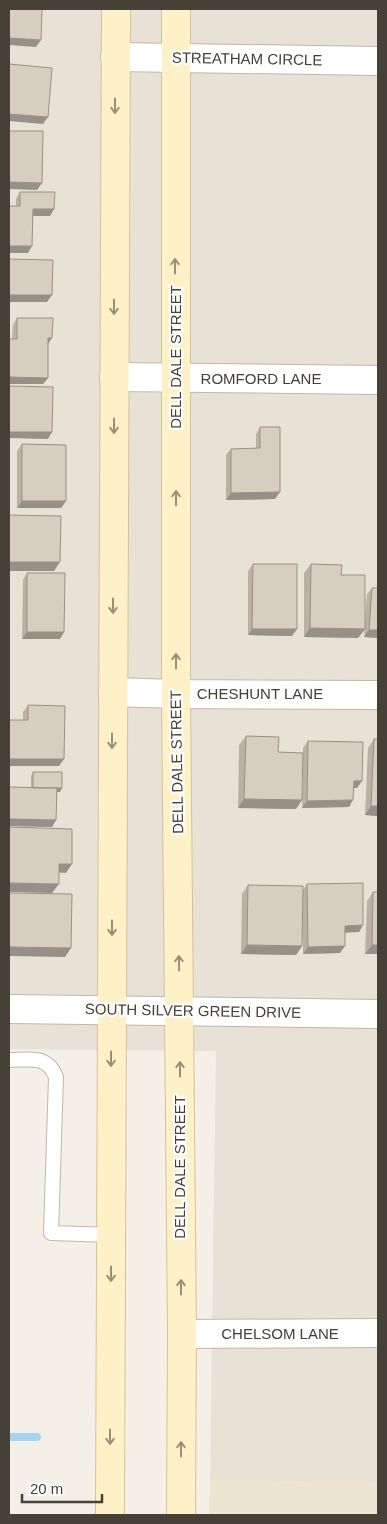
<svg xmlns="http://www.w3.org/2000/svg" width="387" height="1524" font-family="Helvetica,sans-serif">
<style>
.residential{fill:#e8e2d6}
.education{fill:#ede5d2}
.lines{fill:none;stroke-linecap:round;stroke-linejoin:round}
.stream{stroke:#a5d2f0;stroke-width:8}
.lane-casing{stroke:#bfb8aa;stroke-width:16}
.street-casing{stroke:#bfb8aa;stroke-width:30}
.secondary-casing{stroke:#d3c398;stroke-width:30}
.lane{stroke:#fff;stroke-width:14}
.street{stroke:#fff;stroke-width:28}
.secondary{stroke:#fef0c7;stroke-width:28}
.wall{fill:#bab1a5}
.shaded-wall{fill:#979086}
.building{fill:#d8cec0;stroke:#979086}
.oneway{stroke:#998f77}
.labels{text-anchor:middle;stroke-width:4.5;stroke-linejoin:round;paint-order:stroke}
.street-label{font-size:15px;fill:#474036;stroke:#fff}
</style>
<rect width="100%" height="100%" fill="#f4f0e8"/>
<path class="residential" d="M9 9H378V1483L210 1480 216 1051 9 1049Z"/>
<path class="education" d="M210 1480 378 1483V1515H209Z"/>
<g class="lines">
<path class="stream" d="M9 1437H37"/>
<defs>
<path id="lane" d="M9 1060C29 1060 47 1054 56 1077L51 1233 111 1235"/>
<path id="street" d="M115 57 378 61
M114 377 378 380
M113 692 176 694 378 695
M9 1009 378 1014
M182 1334 378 1333"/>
<path id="secondary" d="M176 9V694L182 1334 181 1515
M110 1515 116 9"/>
</defs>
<use href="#lane" class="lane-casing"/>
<use href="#street" class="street-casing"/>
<use href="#secondary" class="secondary-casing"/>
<use href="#lane" class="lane"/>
<use href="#street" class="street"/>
<use href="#secondary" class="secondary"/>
</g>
<path class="wall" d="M20 192 54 209 50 216H33L28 253 16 206V199Z
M17 318 48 344V378L43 384H9V339H12L13 325Z
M260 427 275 499 226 500V455L231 449 256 448V434Z
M22 444 66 501 61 508H17V451Z
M253 564 292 636 248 635V571Z
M311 564 341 575 365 629 358 638 304 637V573Z
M27 573 64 632 60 639H22L23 580Z
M372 588H378V638L364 637 367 594Z
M28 705 59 766 23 720V712Z
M246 736 278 752 303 753V748L308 741 357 788H354L349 807 302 808 303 774 296 809 238 808 239 745Z
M374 739 378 816 365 815 368 748Z
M33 772 62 788 60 792H57L56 820 52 827 9 826V787L31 788V776Z
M307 884 363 925 359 932H345L340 953 303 954V918L302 946 296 955 241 954 242 894 248 885 303 890Z
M373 892 378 954H365L367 901Z"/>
<path class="shaded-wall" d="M9 38 41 40 36 47 9 45Z
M9 114 48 117 43 124 9 121Z
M9 182 42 183 37 190 9 189Z
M33 209H54L50 216H28Z
M9 246H32L28 253H9Z
M9 295H52L47 302H9Z
M48 338H52L48 344Z
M9 377 48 378 43 384H9Z
M9 432H52L48 439 9 438Z
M280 492 275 499 226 500 231 493Z
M22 501H66L61 508H17Z
M9 562H60L54 571H9Z
M310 628 365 629 358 638 304 637Z
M252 629H297L292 636 248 635Z
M369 630H378V638L364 637Z
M27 632H64L60 639H22Z
M9 759H64L59 766H9Z
M354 781H362L357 788H349Z
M33 788H62L60 792H31Z
M244 799 302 800 296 809 238 808Z
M353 800 349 807 302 808 307 801Z
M371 806H378V816L365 815Z
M9 819 56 820 52 827 9 826Z
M59 864H72L66 873 53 872Z
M9 883 59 884 52 893 9 892Z
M363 925 359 932 340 933 345 926Z
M247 945 302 946 296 955 241 954Z
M372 945H378V954H365Z
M345 946 340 953 303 954 308 947Z
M9 947 71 948 65 957 9 956Z"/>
<path class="building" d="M9 9H42L41 40 9 38Z
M9 64 52 68 48 117 9 114Z
M9 131H43L42 183 9 182Z
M20 192H55L54 209H33L32 246H9V206H20Z
M9 259 53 260 52 295H9Z
M17 318H53L52 338H48V378L9 377V339H17Z
M9 386 53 387 52 432H9Z
M260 427H280V492L231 493V449L260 448Z
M22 444 66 445V501H22Z
M9 515 61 516 60 562H9Z
M253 564H297V629H252Z
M311 564 342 565 341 575H365V629L310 628Z
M27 573H65L64 632H27Z
M372 588H378V630H369Z
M28 705 65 706 64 759H9V720H28Z
M246 736 279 737 278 752 303 753 302 800 244 799Z
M374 739H378V806H371Z
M308 741 363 742 362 781H354L353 800 307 801Z
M33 772H62V788H33Z
M9 787 57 788 56 820 9 819Z
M9 827 72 829V864H59V884L9 883Z
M363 883V925L345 926V946L308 947 307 884Z
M248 885 303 886 302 946 247 945Z
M373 892H378V945H372Z
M9 893 72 894 71 948 9 947Z"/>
<defs><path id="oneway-shaft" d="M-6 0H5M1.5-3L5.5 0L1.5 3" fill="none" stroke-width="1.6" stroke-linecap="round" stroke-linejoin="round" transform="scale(1.25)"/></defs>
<g class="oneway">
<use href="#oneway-shaft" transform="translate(115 106) rotate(90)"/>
<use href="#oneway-shaft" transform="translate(175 266) rotate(-90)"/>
<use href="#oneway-shaft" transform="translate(114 307) rotate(90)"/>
<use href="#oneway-shaft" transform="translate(114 426) rotate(90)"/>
<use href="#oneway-shaft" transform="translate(176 498) rotate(-90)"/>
<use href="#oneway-shaft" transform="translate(113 606) rotate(90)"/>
<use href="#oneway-shaft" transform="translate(176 661) rotate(-90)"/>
<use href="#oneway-shaft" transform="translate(112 741) rotate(90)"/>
<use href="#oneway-shaft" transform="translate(112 928) rotate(90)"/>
<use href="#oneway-shaft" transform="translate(179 963) rotate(-91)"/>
<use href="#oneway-shaft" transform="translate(111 1059) rotate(90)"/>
<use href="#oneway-shaft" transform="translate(180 1069) rotate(-90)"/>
<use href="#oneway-shaft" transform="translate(111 1274) rotate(90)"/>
<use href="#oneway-shaft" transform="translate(181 1287) rotate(-90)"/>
<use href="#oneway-shaft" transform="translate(110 1437) rotate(90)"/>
<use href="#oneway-shaft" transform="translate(181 1449) rotate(-90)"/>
</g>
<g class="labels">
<g class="street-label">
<text transform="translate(247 59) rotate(1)" y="5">STREATHAM CIRCLE</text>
<text transform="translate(176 357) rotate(-90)" y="5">DELL DALE STREET</text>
<text x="261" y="384">ROMFORD LANE</text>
<text x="260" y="699">CHESHUNT LANE</text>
<text transform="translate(177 762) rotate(-91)" y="5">DELL DALE STREET</text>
<text transform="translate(193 1011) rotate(1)" y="5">SOUTH SILVER GREEN DRIVE</text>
<text transform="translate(180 1167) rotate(-90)" y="5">DELL DALE STREET</text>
<text x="280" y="1339">CHELSOM LANE</text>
</g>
</g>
<rect width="387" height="1524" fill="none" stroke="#474036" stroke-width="20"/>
<path d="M22 1494v8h80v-8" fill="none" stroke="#474036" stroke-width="2.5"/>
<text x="30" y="1494" font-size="15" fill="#474036" stroke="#ffffff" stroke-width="4" paint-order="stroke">20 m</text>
</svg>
